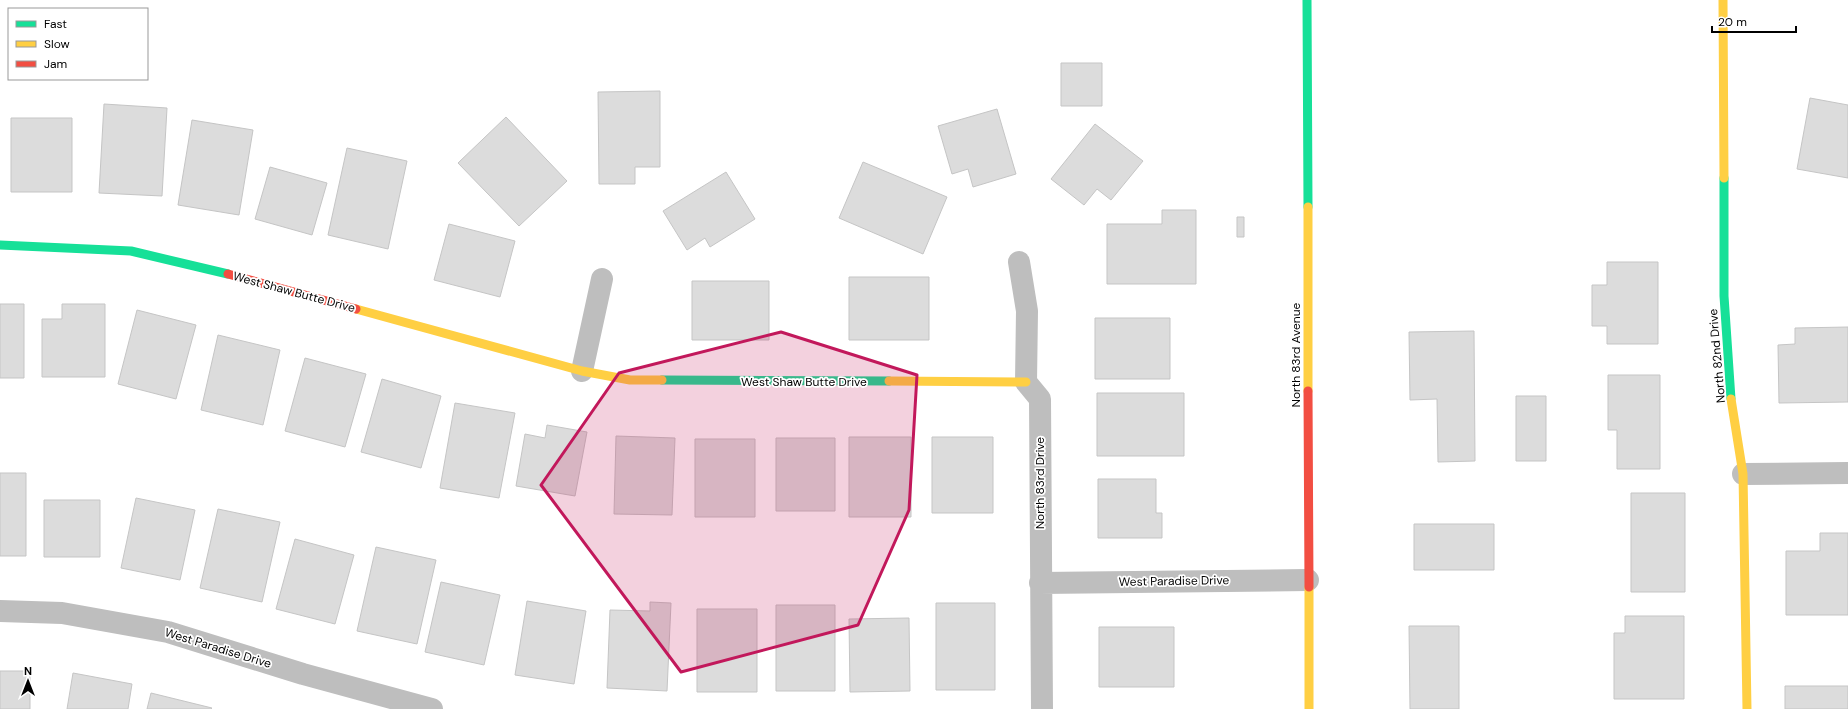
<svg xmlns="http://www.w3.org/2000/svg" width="1848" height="709" font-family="'DM Sans',sans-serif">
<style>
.building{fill:#dcdcdc;stroke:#c5c5c5}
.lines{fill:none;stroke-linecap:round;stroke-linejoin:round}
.street{stroke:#bebebe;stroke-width:22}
.fast{stroke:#16e098;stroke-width:9}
.slow{stroke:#ffcf43;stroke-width:9}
.jam{stroke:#f24e42;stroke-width:9}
.marked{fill:#c2185b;fill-opacity:0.2;stroke:#c2185b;stroke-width:3;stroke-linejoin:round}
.labels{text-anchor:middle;stroke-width:3.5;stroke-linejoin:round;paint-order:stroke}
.street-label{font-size:12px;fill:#000;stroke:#fff}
</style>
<rect width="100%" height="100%" fill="#fff"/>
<path class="building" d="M1061 63H1102V106H1061Z
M660 91V167H635V184H599L598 92Z
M1810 98 1848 105V178L1797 169Z
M104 104 167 108 162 196 99 193Z
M997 109 1016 174 973 187 968 169 952 174 938 126Z
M506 117 567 181 519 226 458 163Z
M11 118H72V192H11Z
M192 120 253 130 239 215 178 205Z
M1095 124 1143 161 1111 200 1097 189 1084 205 1051 179Z
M347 148 407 161 388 249 328 235Z
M863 162 947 197 923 254 839 218Z
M270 167 327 183 312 235 255 219Z
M726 172 755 219 710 247 705 238 687 250 663 211Z
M1162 210H1196V284H1107V224H1162Z
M1237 217H1244V237H1237Z
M449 224 515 241 500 297 434 280Z
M1607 262H1658V344H1607V326H1592V285H1607Z
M849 277H929V340H849Z
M692 281H769V340H692Z
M0 304H24V378H0Z
M62 304H105V377H42V319H62Z
M137 310 196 325 176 399 118 384Z
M1095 318H1170V379H1095Z
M1848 327V402L1779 403 1778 345 1795 344V328Z
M1474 331 1475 461 1438 462 1437 399 1410 400 1409 332Z
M218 335 280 350 263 425 201 410Z
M305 358 366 374 345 447 285 431Z
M1608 375H1660V469H1617V430H1608Z
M382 379 441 396 421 468 361 452Z
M1097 393H1184V456H1097Z
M1516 396H1546V461H1516Z
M455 403 515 413 499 498 440 488Z
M547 425 587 432 575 496 516 486 525 434 545 438Z
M616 436 675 438 672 515 614 514Z
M849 437H911V517H849Z
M932 437H993V513H932Z
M776 438H835V511H776Z
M695 439H755V517H695Z
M0 473H26V556H0Z
M1098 479H1156V513H1162V538H1098Z
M1631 493H1685V592H1631Z
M136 498 195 510 180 580 121 568Z
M44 500H100V557H44Z
M218 509 280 522 262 602 200 588Z
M1414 524H1494V570H1414Z
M1820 533H1848V615H1786V551H1820Z
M295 539 354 555 335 624 276 609Z
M376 547 436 560 417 644 357 631Z
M441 582 500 595 484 665 425 652Z
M527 601 586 611 574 684 515 675Z
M650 602 671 603 667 691 607 688 610 610 650 611Z
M936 603H995V690H936Z
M776 605H835V691H776Z
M697 609H757V692H697Z
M1625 616H1684V699H1614V633H1625Z
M909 618 910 691 850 692 849 619Z
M1409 626H1459V709H1410Z
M1099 627H1174V687H1099Z
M0 671H30V709H0Z
M73 673 132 684 128 709H67Z
M1785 686H1848V709H1785Z
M151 693 212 708 211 709H147Z"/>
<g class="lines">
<path class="street" d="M1019 262 1027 311 1026 382 1040 399 1042 709
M582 371 602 279
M1743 474 1848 473
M1040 583 1308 580
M0 611 62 613 168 632 303 674 432 709"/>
<path class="fast" d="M1307 0 1308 207
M1724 178V296L1731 399
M0 245 131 251 228 274
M662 380 889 381"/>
<path class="slow" d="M1723 0 1724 178
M1308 207V391
M356 309 582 371 630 380H662
M889 381 1026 382
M1731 399 1743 474 1747 709
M1309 587V709"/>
<path class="jam" d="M228 274 356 309
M1308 391 1309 587"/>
</g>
<path class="marked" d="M781 332 917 375 909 510 858 625 681 672 541 485 619 373Z"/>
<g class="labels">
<g class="street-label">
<text transform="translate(294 292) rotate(15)" y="4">West Shaw Butte Drive</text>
<text transform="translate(1296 355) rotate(-90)" y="4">North 83rd Avenue</text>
<text transform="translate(1717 356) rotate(-95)" y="4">North 82nd Drive</text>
<text x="804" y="386">West Shaw Butte Drive</text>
<text transform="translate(1040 483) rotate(-90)" y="4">North 83rd Drive</text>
<text transform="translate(1174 581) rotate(-1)" y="4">West Paradise Drive</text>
<text transform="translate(218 648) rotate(17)" y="4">West Paradise Drive</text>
</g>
</g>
<rect x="8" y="8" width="140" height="72" fill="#ffffff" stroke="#999999"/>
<rect x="16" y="21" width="20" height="6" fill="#16e098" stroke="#999999"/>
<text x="44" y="28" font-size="12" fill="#000000">Fast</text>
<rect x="16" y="41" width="20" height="6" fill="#ffcf43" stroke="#999999"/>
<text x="44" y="48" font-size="12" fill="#000000">Slow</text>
<rect x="16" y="61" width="20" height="6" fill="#f24e42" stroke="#999999"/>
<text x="44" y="68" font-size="12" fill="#000000">Jam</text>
<g transform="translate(28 681)" stroke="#ffffff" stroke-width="3" paint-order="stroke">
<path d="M0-3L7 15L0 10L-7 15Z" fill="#000000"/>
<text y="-6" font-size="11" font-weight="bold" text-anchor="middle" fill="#000000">N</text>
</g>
<path d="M1712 26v6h84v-6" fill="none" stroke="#000000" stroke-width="2"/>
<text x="1718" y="26" font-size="12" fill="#000000" stroke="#ffffff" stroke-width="3" paint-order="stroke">20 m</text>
</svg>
